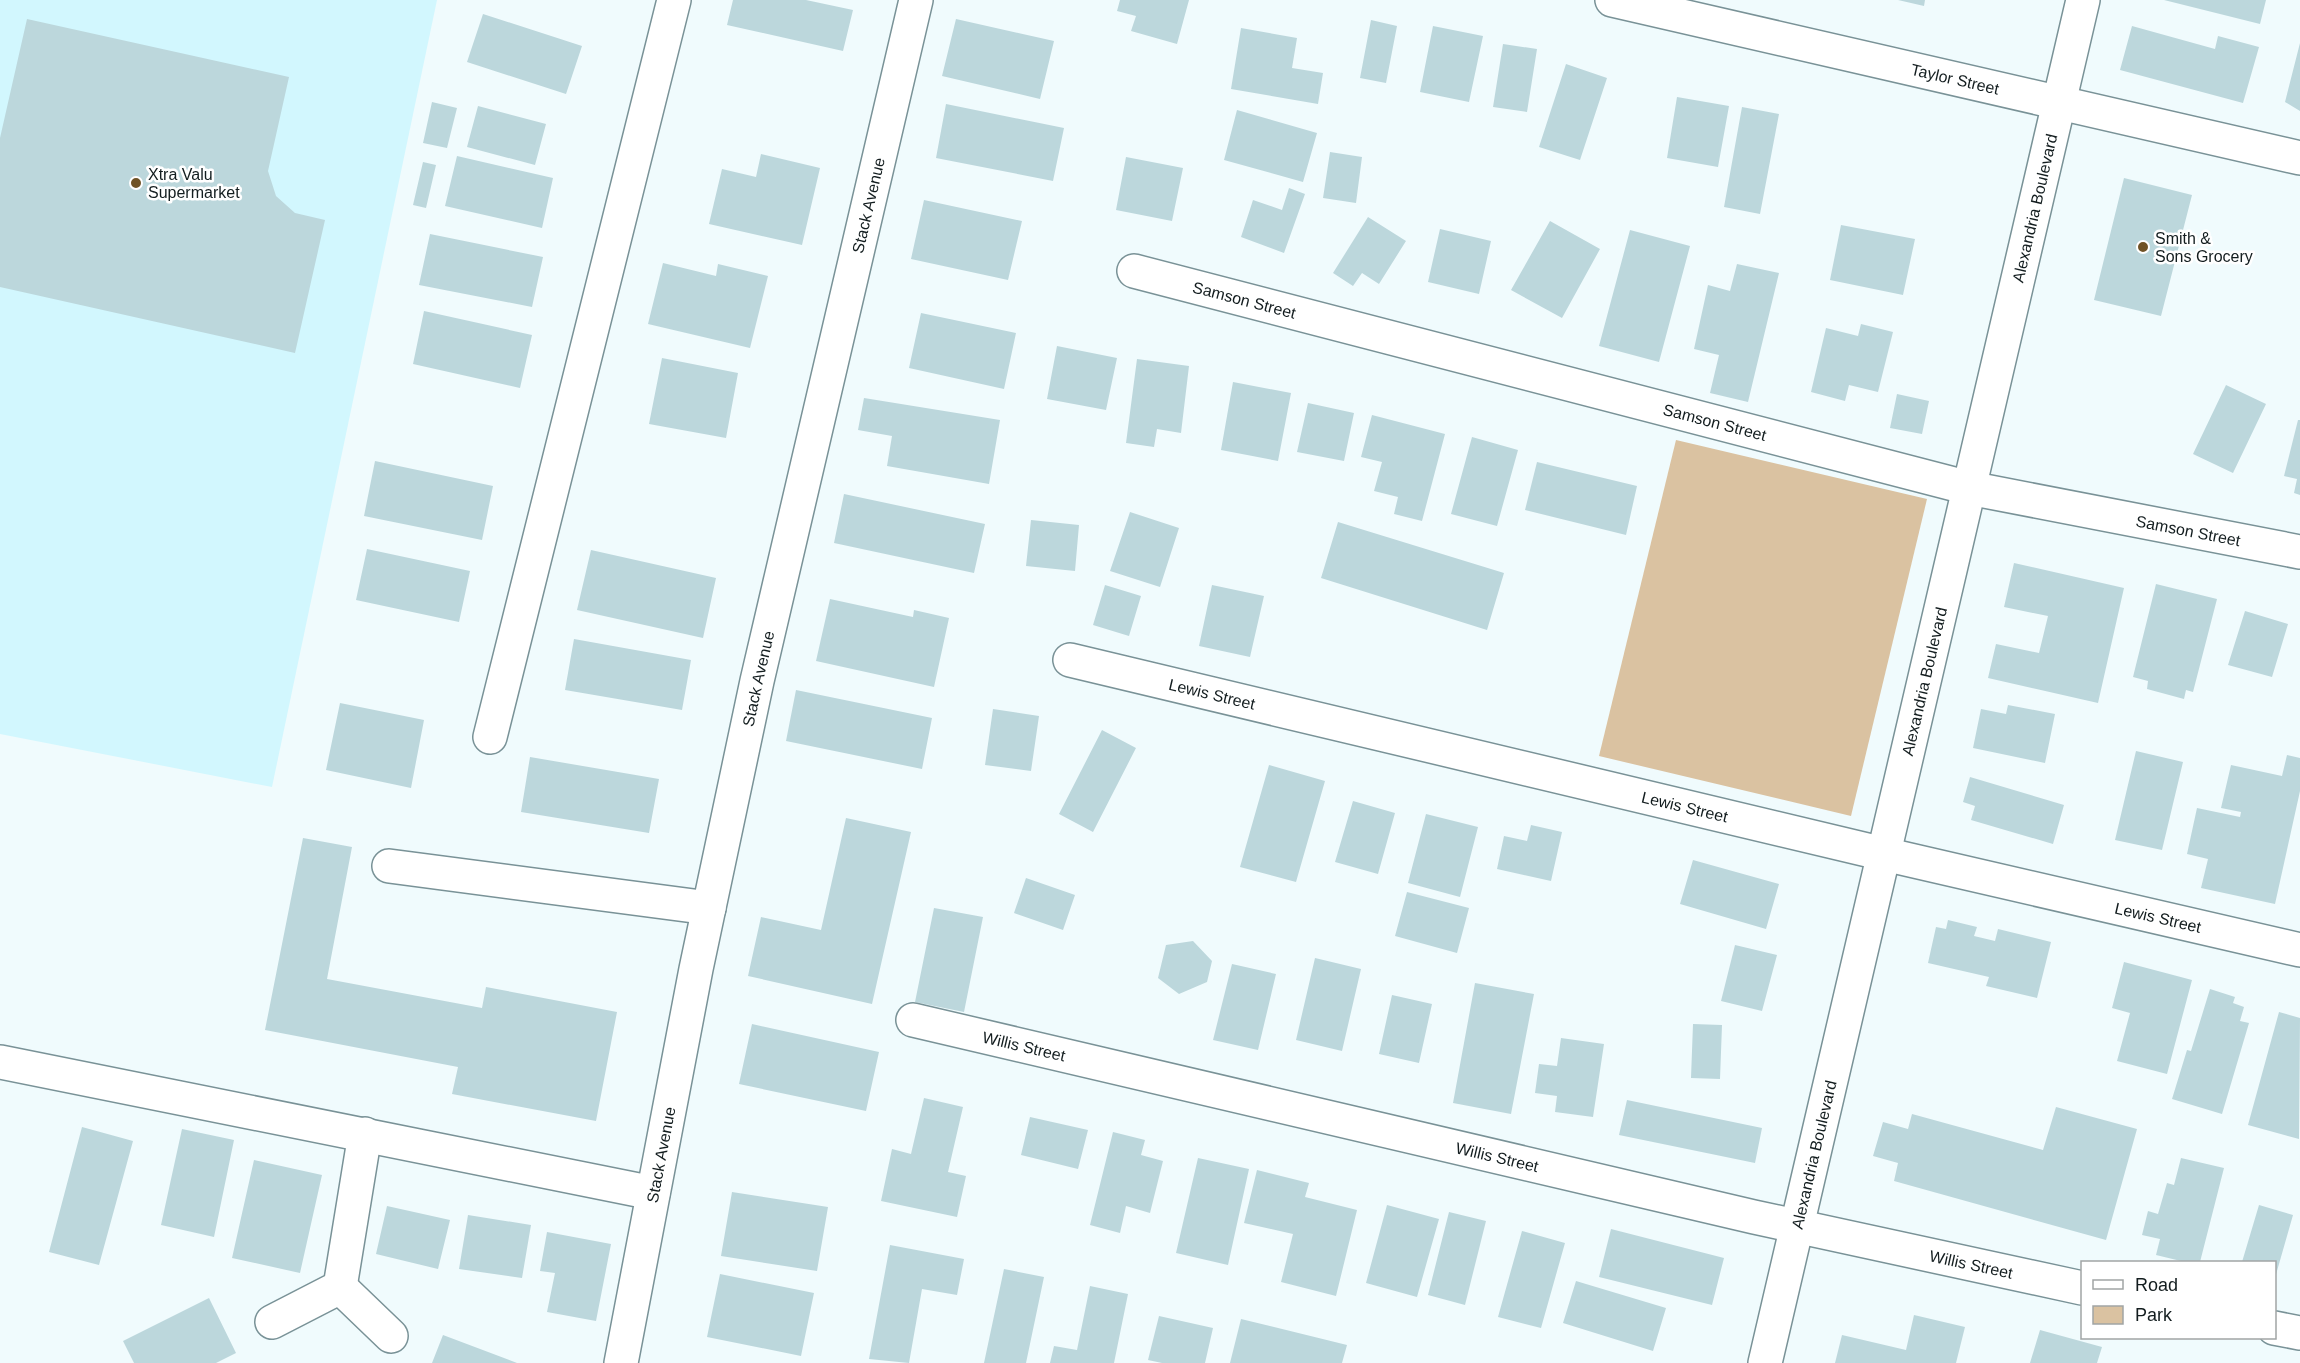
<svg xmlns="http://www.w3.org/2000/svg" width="2300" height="1363" font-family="Helvetica,sans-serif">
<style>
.built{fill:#d2f7fe}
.green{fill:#dac2a1}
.building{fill:#bcd7dc}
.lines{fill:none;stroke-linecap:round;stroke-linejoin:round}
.minor-casing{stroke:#799297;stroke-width:36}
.minor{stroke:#fff;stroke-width:33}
.poi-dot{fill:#6f5225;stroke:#fff;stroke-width:2}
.labels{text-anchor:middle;stroke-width:5;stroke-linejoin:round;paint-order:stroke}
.street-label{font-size:16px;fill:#131d1f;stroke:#fff}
.poi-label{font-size:16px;fill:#131d1f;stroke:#fff;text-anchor:start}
</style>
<rect width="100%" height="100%" fill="#f0fbfd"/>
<path class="built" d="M0 0H437L272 787 0 734Z"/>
<path class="green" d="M1676 440 1927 499 1851 816 1599 756Z"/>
<path class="building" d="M733 0H806L853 10 843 51 727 25Z
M1120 0H1189L1177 44 1131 31 1136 16 1117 11Z
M1898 0H1925L1924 6Z
M2164 0H2266L2260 24Z
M483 14 582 46 566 94 467 62Z
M27 19 289 77 268 171 276 196 295 213 325 220 295 353 0 287V138Z
M956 19 1054 41 1040 99 942 76Z
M1371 20 1397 26 1386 83 1360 78Z
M1433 26 1483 36 1469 102 1420 92Z
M2132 26 2215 49 2218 36 2259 47 2243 103 2120 70Z
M1241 28 1297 38 1292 68 1323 73 1318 104 1231 89Z
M2300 43V111L2285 102Z
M1503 44 1537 49 1527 112 1493 107Z
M1566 64 1607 78 1580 160 1539 147Z
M1677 97 1729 106 1718 167 1667 158Z
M432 102 457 108 447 148 423 143Z
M946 104 1064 128 1053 181 936 158Z
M478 106 546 124 535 165 467 147Z
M1742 107 1779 114 1760 214 1724 207Z
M1237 110 1317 133 1303 182 1224 160Z
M1330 152 1362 157 1356 203 1323 198Z
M761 154 820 168 802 245 709 224 722 169 756 177Z
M457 156 553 178 542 228 445 206Z
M1126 157 1183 168 1172 221 1116 210Z
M423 162 436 165 426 208 413 205Z
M2124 178 2192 195 2161 316 2094 300Z
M1289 188 1305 194 1284 253 1241 237 1253 200 1282 210Z
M924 200 1022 221 1008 280 911 259Z
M1368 217 1406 241 1379 284 1362 273 1353 286 1333 273Z
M1550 221 1600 249 1562 318 1511 290Z
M1841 225 1915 239 1903 295 1830 280Z
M1440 229 1491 241 1479 294 1428 282Z
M1630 230 1690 246 1659 362 1599 346Z
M430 234 543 257 532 307 419 285Z
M663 263 716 276 718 264 768 276 750 348 648 324Z
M1737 264 1779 273 1748 402 1710 393 1719 355 1694 349 1708 285 1730 291Z
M424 311 532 335 520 388 413 364Z
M921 313 1016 333 1004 389 909 368Z
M1861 324 1893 332 1878 392 1849 385 1845 401 1811 392 1826 328 1858 336Z
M1057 346 1117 358 1106 410 1047 399Z
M662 358 738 373 726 438 649 424Z
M1137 359 1189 366 1181 433 1157 429 1154 447 1126 443Z
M1233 382 1291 393 1278 461 1221 450Z
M2226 385 2266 404 2233 473 2193 454Z
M1897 394 1929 401 1922 434 1890 428Z
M864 398 1000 420 989 484 887 466 892 436 858 430Z
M1308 403 1354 413 1344 461 1297 452Z
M1372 415 1445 434 1422 521 1394 514 1398 497 1374 491 1382 462 1361 457Z
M2298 420H2300V495L2294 493 2297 479 2284 476Z
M1472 437 1518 450 1497 526 1451 514Z
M375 461 493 486 482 540 364 516Z
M1537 462 1637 486 1626 535 1525 510Z
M844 494 985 524 974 573 834 543Z
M1130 512 1179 528 1160 587 1110 571Z
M1031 520 1079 525 1075 571 1026 566Z
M1338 522 1504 573 1487 630 1321 578Z
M367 549 470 571 459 622 356 600Z
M591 550 716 578 703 638 577 610Z
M2014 563 2124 588 2098 703 1988 678 1996 644 2039 653 2048 616 2004 607Z
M2156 584 2217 599 2193 692 2186 690 2184 699 2147 689 2148 681 2133 677Z
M1105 585 1141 596 1129 636 1093 625Z
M1212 585 1264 596 1250 657 1199 646Z
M830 599 913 617 914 610 949 618 934 687 816 661Z
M2245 611 2288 624 2272 677 2228 665Z
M574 639 691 660 682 710 565 690Z
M796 690 932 718 922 769 786 741Z
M340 703 424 720 411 788 326 770Z
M2008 705 2055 714 2045 763 1973 748 1981 709 2006 714Z
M993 709 1039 716 1031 771 985 765Z
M1102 730 1136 748 1093 832 1059 814Z
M2136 751 2183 762 2162 850 2115 840Z
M2287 755 2300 758V791L2275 904 2201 888 2208 859 2187 854 2197 808 2240 817 2241 812 2221 808 2231 765 2282 776Z
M530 757 659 779 649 833 521 812Z
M1269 765 1325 781 1296 882 1240 867Z
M1970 777 2064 805 2053 844 1971 820 1975 806 1963 802Z
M1353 801 1395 813 1378 874 1335 862Z
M1426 814 1478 827 1460 897 1408 883Z
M846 818 911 832 872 1004 748 976 761 917 821 930Z
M1531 825 1562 832 1551 881 1497 869 1504 836 1527 841Z
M303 838 352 847 327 979 482 1008 486 987 617 1012 596 1121 452 1094 458 1067 265 1030Z
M1693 860 1779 884 1766 929 1680 904Z
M1026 878 1075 895 1063 930 1014 913Z
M1407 892 1469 908 1457 953 1395 936Z
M934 908 983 917 964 1012 915 1002Z
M1948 920 1977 927 1974 936 1995 941 1998 929 2051 942 2037 998 1986 986 1989 977 1928 963 1936 927 1946 929Z
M1193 941 1212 961 1207 982 1179 994 1158 978 1166 945Z
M1735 945 1777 955 1762 1011 1721 1001Z
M1315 958 1361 969 1342 1051 1296 1040Z
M2124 962 2192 980 2167 1074 2117 1061 2130 1013 2112 1008Z
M1232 964 1276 974 1258 1050 1213 1040Z
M1475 983 1534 994 1511 1114 1453 1103Z
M2210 989 2235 997 2233 1003 2244 1007 2240 1021 2249 1023 2222 1114 2172 1099 2187 1050 2191 1051Z
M1392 995 1432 1004 1419 1063 1379 1054Z
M2279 1012 2300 1018 2299 1139 2248 1125Z
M752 1024 879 1052 866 1111 739 1084Z
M1693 1024 1722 1025 1720 1079 1691 1078Z
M1561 1038 1604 1044 1593 1117 1555 1112 1557 1096 1535 1093 1539 1064 1557 1066Z
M924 1098 963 1107 948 1172 966 1176 957 1217 881 1201 892 1149 911 1154Z
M1627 1100 1762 1128 1755 1163 1619 1135Z
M2056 1107 2137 1129 2106 1240 1894 1181 1898 1163 1873 1156 1883 1122 1908 1129 1912 1114 2043 1150Z
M1030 1117 1088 1130 1078 1169 1021 1155Z
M82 1127 133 1141 99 1265 49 1252Z
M182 1129 234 1140 214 1237 161 1225Z
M1113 1132 1145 1140 1141 1155 1163 1161 1150 1213 1126 1206 1120 1233 1090 1225Z
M1198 1158 1249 1169 1228 1265 1176 1253Z
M2181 1158 2224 1168 2200 1262H2185L2156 1255 2160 1239 2142 1235 2148 1211 2158 1214 2167 1183 2174 1185Z
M254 1160 322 1175 300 1273 232 1258Z
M1257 1170 1309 1183 1305 1197 1357 1210 1336 1296 1281 1282 1293 1234 1244 1223Z
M732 1192 828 1207 817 1271 721 1256Z
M1387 1205 1439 1219 1417 1297 1366 1283Z
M2259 1205 2293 1215 2275 1278 2274 1262H2242Z
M387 1206 450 1220 438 1269 376 1254Z
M1449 1212 1486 1221 1465 1305 1428 1295Z
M468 1215 531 1225 522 1278 459 1269Z
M1611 1229 1724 1258 1712 1305 1599 1277Z
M1522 1231 1565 1243 1541 1328 1498 1317Z
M547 1232 611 1244 596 1321 547 1312 555 1273 540 1271Z
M890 1245 964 1259 957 1295 922 1289 909 1363 869 1359Z
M1004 1269 1044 1277 1026 1363H984Z
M720 1274 814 1293 801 1356 707 1337Z
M1576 1281 1666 1308 1653 1351 1563 1323Z
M1090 1286 1128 1294 1114 1363H1050L1054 1346 1077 1350Z
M209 1298 236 1353 216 1363H134L123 1341Z
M1914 1315 1965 1327 1956 1363H1835L1842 1335 1906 1350Z
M1159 1316 1213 1328 1205 1363H1162L1148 1360Z
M1241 1319 1347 1345 1342 1363H1230Z
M2040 1330 2102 1347 2097 1363H2030Z
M443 1335 517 1363H432Z"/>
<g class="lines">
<defs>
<g id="minor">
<path id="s1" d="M1612 0 2300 158"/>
<path id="s2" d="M1134 271 1969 488 2300 552"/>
<path id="s3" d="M1070 660 1884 854 2300 950"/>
<path d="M490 737 674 0"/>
<path d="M389 866 709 908"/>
<path id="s4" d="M913 1020 1754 1217 2082 1288"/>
<path d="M0 1062 653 1193"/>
<path d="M340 1287 391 1336"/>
<path d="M272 1322 340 1287 365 1134"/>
<path d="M2274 1328 2300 1333"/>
<path id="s5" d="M621 1363 696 969 757 681 916 0"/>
<path id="s6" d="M1765 1363 2083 0"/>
</g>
</defs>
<use href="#minor" class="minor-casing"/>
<use href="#minor" class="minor"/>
</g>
<g class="poi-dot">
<circle cx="136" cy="183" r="6"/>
<circle cx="2143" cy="247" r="6"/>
</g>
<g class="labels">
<g class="street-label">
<text dy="6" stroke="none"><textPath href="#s1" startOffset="352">Taylor Street</textPath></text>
<text dy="6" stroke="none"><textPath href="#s5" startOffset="1184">Stack Avenue</textPath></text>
<text dy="6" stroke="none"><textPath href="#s6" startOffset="1186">Alexandria Boulevard</textPath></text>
<text dy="6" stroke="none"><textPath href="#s2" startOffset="114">Samson Street</textPath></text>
<text dy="6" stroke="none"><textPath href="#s2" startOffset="600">Samson Street</textPath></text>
<text dy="6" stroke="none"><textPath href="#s2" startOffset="1086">Samson Street</textPath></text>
<text dy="6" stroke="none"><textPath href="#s5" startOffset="698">Stack Avenue</textPath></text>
<text dy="6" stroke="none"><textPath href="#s6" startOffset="700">Alexandria Boulevard</textPath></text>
<text dy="6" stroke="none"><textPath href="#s3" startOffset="146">Lewis Street</textPath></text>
<text dy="6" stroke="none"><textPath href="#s3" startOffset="632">Lewis Street</textPath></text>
<text dy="6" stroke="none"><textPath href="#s3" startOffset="1118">Lewis Street</textPath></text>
<text dy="6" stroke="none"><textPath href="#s4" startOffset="114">Willis Street</textPath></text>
<text dy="6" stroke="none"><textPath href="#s5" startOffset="212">Stack Avenue</textPath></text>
<text dy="6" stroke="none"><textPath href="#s6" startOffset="214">Alexandria Boulevard</textPath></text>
<text dy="6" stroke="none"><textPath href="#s4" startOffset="600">Willis Street</textPath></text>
<text dy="6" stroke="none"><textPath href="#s4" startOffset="1086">Willis Street</textPath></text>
</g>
<g class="poi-label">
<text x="148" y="180">Xtra Valu<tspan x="148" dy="18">Supermarket</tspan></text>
<text x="2155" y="244">Smith &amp;<tspan x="2155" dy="18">Sons Grocery</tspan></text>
</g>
</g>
<rect x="2081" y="1261" width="195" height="78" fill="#ffffff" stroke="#a1a5a5" stroke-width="1.5"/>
<rect x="2093" y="1280" width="30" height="9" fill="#ffffff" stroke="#a1a5a5" stroke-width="1.5"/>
<text x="2135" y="1291" font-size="18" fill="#131d1f">Road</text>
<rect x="2093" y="1306" width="30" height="18" fill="#dac2a1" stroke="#a1a5a5" stroke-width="1.5"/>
<text x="2135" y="1321" font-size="18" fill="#131d1f">Park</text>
</svg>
